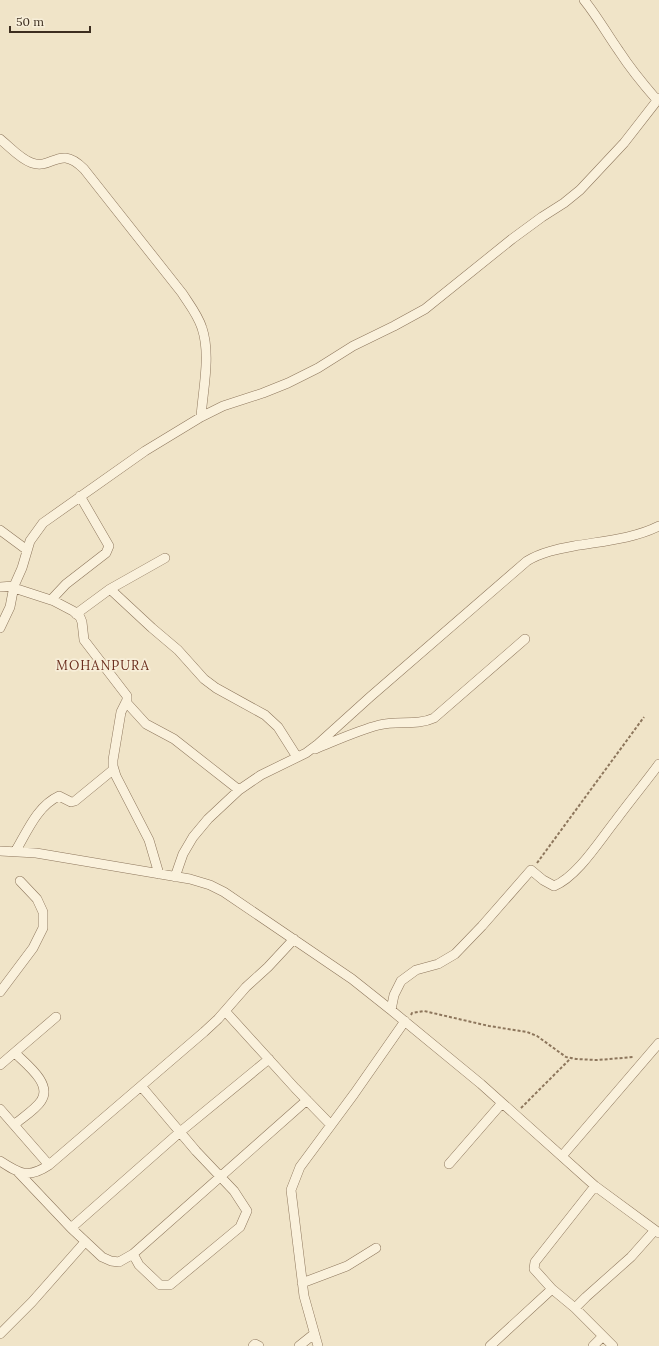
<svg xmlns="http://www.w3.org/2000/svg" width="659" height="1346" font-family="Lora,serif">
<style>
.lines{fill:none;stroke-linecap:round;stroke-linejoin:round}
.minor-casing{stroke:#8d765c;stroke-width:10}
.path{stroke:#8d765c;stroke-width:2;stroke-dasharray:3 2;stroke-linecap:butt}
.minor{stroke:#faf1dc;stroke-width:9}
.labels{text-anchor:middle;stroke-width:3.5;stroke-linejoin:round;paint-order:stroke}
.quarter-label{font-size:13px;letter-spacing:1px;fill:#6b2e1e;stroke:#f7eed8}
</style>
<rect width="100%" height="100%" fill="#f0e4c8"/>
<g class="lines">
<defs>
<path id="minor" d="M584 0C597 16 607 34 619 51 630 68 643 84 657 100
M0 139C10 147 20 159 32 163 53 170 59 144 84 169L182 293C189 304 198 315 202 328 211 355 203 389 201 417
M0 530 27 550
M0 587 14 586
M14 588 54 601 73 611 80 617 82 622 84 640 127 696V700L121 712 113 760V766L116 776 149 840 159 874
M110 589 152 628 178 650 204 679 216 688 265 715 278 727 297 757
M51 600 66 584 106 553 109 546 80 496
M76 614 110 589 165 558
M0 628 10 607 14 586 22 568 30 541 43 523 145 451 201 417 223 406 263 393 288 383 318 368 353 346 394 326 425 309 512 239 542 217 564 203 580 190 624 143 659 98
M126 702 146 724 174 739 239 790
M315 749C335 741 359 730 379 725 397 720 417 726 434 718L525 639
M0 851 36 853 190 879 210 885 224 892 352 979 391 1010 481 1084 595 1186 659 1233
M15 852C27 832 37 806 59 796L71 802 75 801 114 769
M175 877 183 854 193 837 208 819 239 790 261 775 306 753 318 744 370 697 527 561C542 552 558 549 574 546 603 541 633 539 659 526
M0 992 33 948 43 928V912L37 899 20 881
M391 1010 394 995 401 981 416 970 438 964 455 954 482 926 531 870 543 880 554 886C577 877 600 840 616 820 630 801 645 783 659 764
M225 1011 295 1088 331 1125
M0 1065 56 1017
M0 1109 49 1165
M15 1124C22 1118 36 1109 41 1101 53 1084 26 1064 15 1053
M562 1156 659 1043
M0 1161C20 1174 28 1179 49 1165L204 1032 218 1019 246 987 268 967 294 939
M449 1164 502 1103
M18 1172 71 1228 102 1257 111 1261 119 1262 133 1254 307 1100
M595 1186 535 1262 534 1269 552 1289 575 1308 613 1346
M71 1228 180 1132 269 1059
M133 1254 139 1265 160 1285H170L240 1227 247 1211 234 1191 196 1151 141 1086
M302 1283 347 1266 376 1248
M575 1308 586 1297 631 1257 655 1230
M0 1334 32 1302 85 1242
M253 1346 255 1344 259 1346
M299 1346 314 1334
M318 1346 304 1296 291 1190 300 1167 354 1094 405 1021
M490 1346 552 1289
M593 1346 603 1336"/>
</defs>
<use href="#minor" class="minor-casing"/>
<path class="path" d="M537 863 644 717
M411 1015 412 1013 424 1011 489 1026 527 1032 537 1036 566 1057 576 1059 597 1060 634 1057
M521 1108 571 1058"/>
<use href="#minor" class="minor"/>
</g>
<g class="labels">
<g class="quarter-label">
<text x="103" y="670">MOHANPURA</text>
</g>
</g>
<path d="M10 26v6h80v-6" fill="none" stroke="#3d2e20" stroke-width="2"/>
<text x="16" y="26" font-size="12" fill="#3d2e20" stroke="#f7eed8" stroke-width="3" paint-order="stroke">50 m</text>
</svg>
